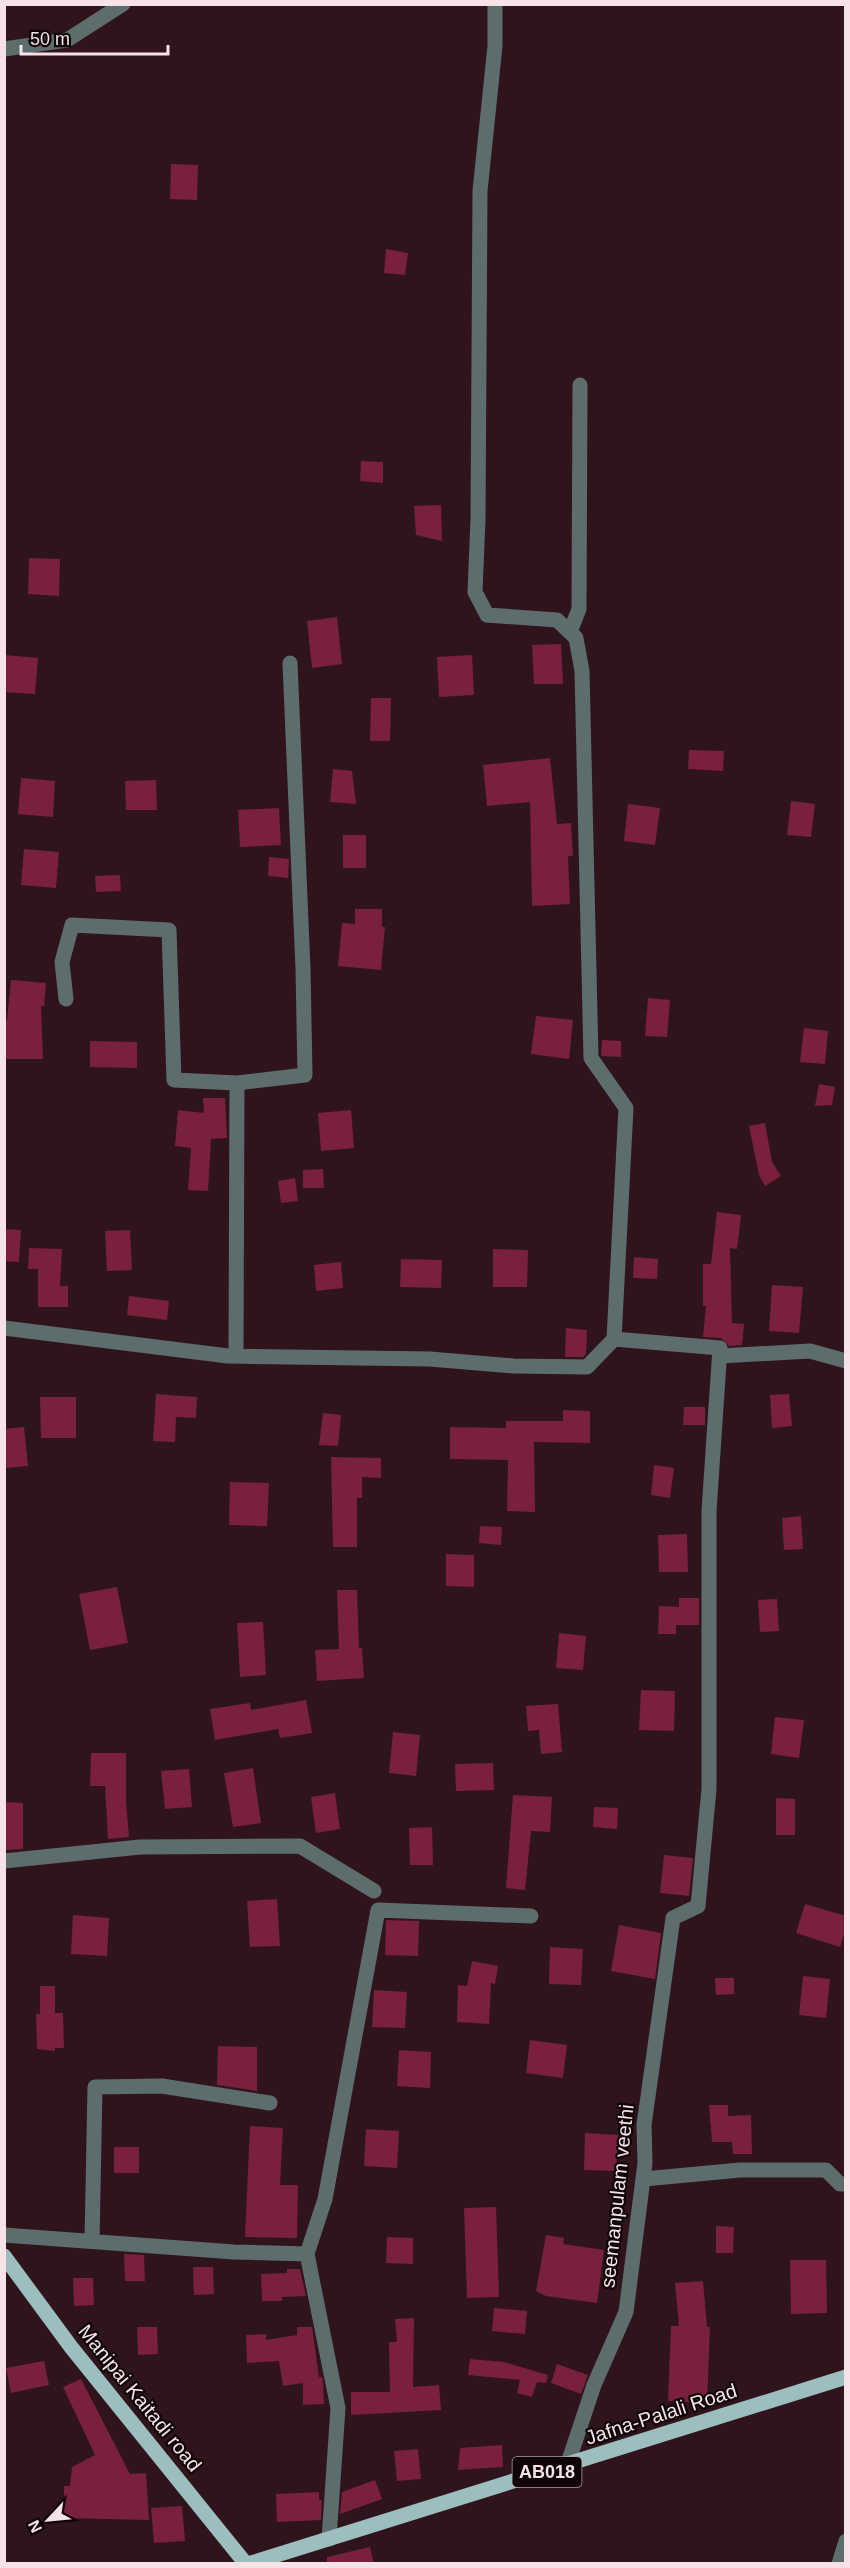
<svg xmlns="http://www.w3.org/2000/svg" width="850" height="2568" font-family="Helvetica,sans-serif">
<style>
.building{fill:#79203c}
.lines{fill:none;stroke-linecap:round;stroke-linejoin:round}
.minor{stroke:#5d6d6e;stroke-width:15}
.major{stroke:#9cbebf;stroke-width:15}
.labels{text-anchor:middle;stroke-width:4.5;stroke-linejoin:round;paint-order:stroke}
.shield{fill:#0f0507;stroke:#b1a0a4;stroke-width:1.5}
.shield-label{font-size:18px;font-weight:bold;fill:#f7e3e7}
.street-label{font-size:20px;fill:#f7e3e7;stroke:#0f0507}
</style>
<rect width="100%" height="100%" fill="#2f151b"/>
<path class="building" d="M171 164 198 165 197 200 170 199Z
M386 249 408 253 405 275 384 273Z
M361 461 383 462V483L360 481Z
M441 505 442 541 416 535 414 506Z
M29 558 60 559 59 596 28 594Z
M337 617 342 664 312 668 307 621Z
M561 644 563 684H534L532 645Z
M4 655 38 658 35 694 4 692Z
M472 655 474 695 439 697 437 657Z
M371 698H391L390 741H370Z
M689 750 724 751 723 771 688 769Z
M550 758 557 824 571 823 573 856H568L570 904 532 906 530 802 487 806 483 765Z
M333 769 352 771 356 804 330 802Z
M21 778 55 781 53 817 18 814Z
M156 780 157 810H126L125 781Z
M791 801 815 804 811 837 787 835Z
M628 804 660 808 655 845 624 841Z
M279 808 281 845 240 847 238 810Z
M343 835H366V868H343Z
M24 849 59 852 56 888 21 885Z
M269 857 289 859 288 878 268 876Z
M120 875 121 891 96 892 95 876Z
M355 909H382V927H385L381 970 338 966 342 923 355 924Z
M11 980 46 983 44 1006H41L43 1059H4V1020H7Z
M648 998 670 1000 667 1037 645 1036Z
M536 1016 573 1020 569 1059 531 1054Z
M804 1028 828 1031 825 1064 800 1062Z
M602 1040 621 1041V1057L601 1056Z
M90 1041 137 1042V1068L90 1067Z
M819 1084 835 1087 832 1105 815 1106Z
M203 1098H225L227 1138 211 1139 208 1191 188 1190 191 1148 175 1146 178 1110 204 1113Z
M351 1110 354 1148 321 1151 318 1113Z
M765 1123 772 1162 781 1176 765 1186 759 1175 749 1126Z
M323 1169 324 1188H303V1170Z
M295 1178 298 1201 281 1203 278 1181Z
M717 1212 741 1215 737 1249 730 1248 732 1323 744 1324 742 1345 729 1346 721 1338 703 1337 706 1306H703V1264H711Z
M4 1229 21 1230 19 1262 4 1261Z
M130 1230 132 1270 107 1271 105 1231Z
M29 1248 62 1249 60 1286H68V1307H38V1269H28Z
M493 1249 528 1250 527 1287H493Z
M634 1257 658 1259 657 1279 633 1278Z
M401 1259 442 1260 441 1288 400 1287Z
M341 1262 343 1288 316 1291 314 1265Z
M772 1285 803 1287 799 1333 769 1331Z
M129 1296 169 1301 167 1320 127 1315Z
M566 1328 587 1330 586 1354 583 1357H565Z
M156 1394 197 1397 196 1418 176 1417 175 1442 153 1441Z
M789 1394 792 1426 772 1428 770 1395Z
M40 1397H76V1438H41Z
M684 1407H705V1425H683Z
M563 1410 590 1411V1443L534 1442 535 1512 507 1511 508 1460 450 1459V1427L506 1428V1421H563Z
M323 1413 341 1415 338 1446 319 1445Z
M24 1427 28 1466 6 1468 4 1429Z
M331 1457 381 1458V1478L362 1477V1498H357V1547H333Z
M654 1465 674 1468 670 1498 651 1495Z
M230 1482 269 1483 267 1526 229 1525Z
M801 1516 803 1549 784 1550 782 1518Z
M480 1526 502 1527 501 1545 479 1543Z
M687 1534 688 1572H659L658 1535Z
M446 1554 474 1555V1587L446 1586Z
M117 1587 128 1643 90 1650 79 1594Z
M337 1590H357L359 1648H362L364 1678 317 1681 315 1650 339 1649Z
M679 1598H699V1625H676V1634H658L659 1606 679 1607Z
M777 1599 779 1631 760 1632 758 1600Z
M263 1622 266 1675 240 1677 237 1623Z
M559 1633 586 1636 583 1670 556 1668Z
M641 1690 675 1691 674 1731 639 1730Z
M306 1700 312 1733 280 1738 278 1729 215 1740 210 1709 250 1703 251 1710Z
M558 1704 562 1752 541 1754 539 1730 528 1731 526 1706Z
M775 1717 804 1720 799 1758 771 1754Z
M393 1732 420 1735 416 1776 389 1773Z
M91 1753H126V1802L129 1837 108 1839 105 1786H90Z
M493 1763 494 1790 456 1791 455 1764Z
M253 1768 261 1823 233 1827 224 1773Z
M189 1769 192 1807 165 1809 161 1771Z
M335 1793 340 1829 316 1833 311 1797Z
M513 1795 552 1797 550 1832 531 1831 525 1890 506 1888Z
M776 1798 795 1799V1835H776Z
M4 1802 23 1803V1849L4 1850Z
M594 1807 618 1808 617 1829 593 1827Z
M432 1827 433 1865H410L409 1828Z
M664 1855 693 1858 689 1896 660 1893Z
M277 1899 280 1946 250 1947 247 1901Z
M805 1904 846 1916V1928L840 1947 796 1933Z
M73 1915 109 1918 107 1956 71 1954Z
M386 1920 419 1921 418 1956 385 1955Z
M619 1925 661 1933 655 1979 611 1971Z
M550 1947 583 1949 581 1985 549 1984Z
M472 1961 498 1966 495 1984 491 1983 489 2024 457 2022 458 1985 467 1986Z
M803 1976 830 1979 826 2018 799 2015Z
M715 1978H734V1994L716 1995Z
M40 1986H55V2013H63L64 2048H55V2051L37 2049 36 2014H40Z
M374 1990 407 1992 405 2028 372 2027Z
M530 2040 567 2045 563 2078 526 2073Z
M218 2046 257 2047V2091L217 2085Z
M399 2050 431 2052 430 2088 397 2086Z
M709 2105H728V2116L751 2115 752 2154H733L732 2142H712Z
M250 2126 283 2128 280 2185H298L297 2238 245 2237Z
M366 2129 399 2131 397 2168 364 2166Z
M585 2133 618 2135 616 2171 584 2170Z
M114 2147H139V2173H114Z
M496 2207 499 2297 467 2298 464 2208Z
M716 2226 734 2227 733 2253H716Z
M546 2235 564 2238 563 2244 604 2250 597 2303 546 2296 536 2291Z
M387 2237 413 2238V2264L386 2263Z
M124 2254 144 2255 145 2281H125Z
M790 2260H826L827 2313 791 2314Z
M193 2267H213L214 2294 194 2295Z
M287 2269H300L306 2296 282 2297V2301H262L261 2274 287 2273Z
M73 2278H93L94 2305 74 2306Z
M703 2281 707 2327H710L707 2403 668 2401 671 2326H679L675 2283Z
M494 2308 527 2311 525 2334 492 2331Z
M414 2318 413 2387 439 2385 441 2410 351 2415V2392H390L389 2342H397L395 2319Z
M137 2327H157L158 2354 138 2355Z
M297 2327H312L319 2377H322L323 2383 324 2404 303 2405V2383L283 2386 279 2361 247 2363 246 2335 266 2334V2340L297 2335Z
M470 2359 504 2362 548 2375 546 2383 537 2382 532 2397 517 2393 520 2380 468 2375Z
M44 2361 49 2385 11 2393 6 2368Z
M557 2364 588 2375 581 2394 551 2383Z
M81 2379 130 2474 146 2473 149 2520 64 2518V2486H70L72 2467 95 2455 63 2387Z
M502 2445 503 2467 458 2470 460 2448Z
M418 2449 421 2479 397 2481 394 2451Z
M375 2480 382 2499 340 2514 342 2492Z
M319 2492V2500H322L321 2520 277 2522 276 2494Z
M182 2506 185 2541 154 2543 151 2508Z
M370 2547 374 2564H327V2557Z"/>
<g class="lines">
<path class="minor" d="M495 4V46L480 191 478 519 475 592 487 615 557 620 576 638 582 671 591 1058 626 1108 614 1339
M4 49 67 40 123 4
M570 632 579 609 580 385
M66 999 62 962 72 925 169 930 174 1080 237 1083
M4 1328 228 1356 430 1359 514 1366 587 1367 614 1339 720 1348 709 1511V1789L698 1906 673 1918 644 2125 645 2163 626 2312 594 2385 567 2466
M236 1356 237 1083 305 1075 303 969 290 663
M720 1356 810 1351 846 1361
M4 1861 140 1847 300 1846 374 1891
M644 2179 740 2170H826L840 2184H846
M4 2235 234 2252 307 2254
M92 2241 95 2087 162 2086 270 2103
M329 2539 338 2408 307 2254 325 2199 378 1910 531 1916
M839 2564 846 2541"/>
<path class="major" d="M4 2256 71 2347 246 2564
M248 2564 846 2377"/>
</g>
<g class="labels">
<rect class="shield" x="512.5" y="2457" width="69" height="30" rx="4.5"/>
<g class="shield-label">
<text x="547" y="2478">AB018</text>
</g>
<g class="street-label">
<text transform="translate(617 2196) rotate(-84)" y="7">seemanpulam veethi</text>
<text transform="translate(140 2398) rotate(51)" y="7">Manipai Kaitadi road</text>
<text transform="translate(661 2414) rotate(-18)" y="7">Jafna-Palali Road</text>
</g>
</g>
<rect width="850" height="2568" fill="none" stroke="#f7e3e7" stroke-width="12"/>
<g transform="translate(48 2520) rotate(244)" stroke="#0f0507" stroke-width="4.5" paint-order="stroke">
<path d="M0-4.5L10 22L0 15L-10 22Z" fill="#f7e3e7"/>
<text y="-9" font-size="16" font-weight="bold" text-anchor="middle" fill="#f7e3e7">N</text>
</g>
<path d="M21 45v9h147v-9" fill="none" stroke="#f7e3e7" stroke-width="3"/>
<text x="30" y="45" font-size="18" fill="#f7e3e7" stroke="#0f0507" stroke-width="4.5" paint-order="stroke">50 m</text>
</svg>
